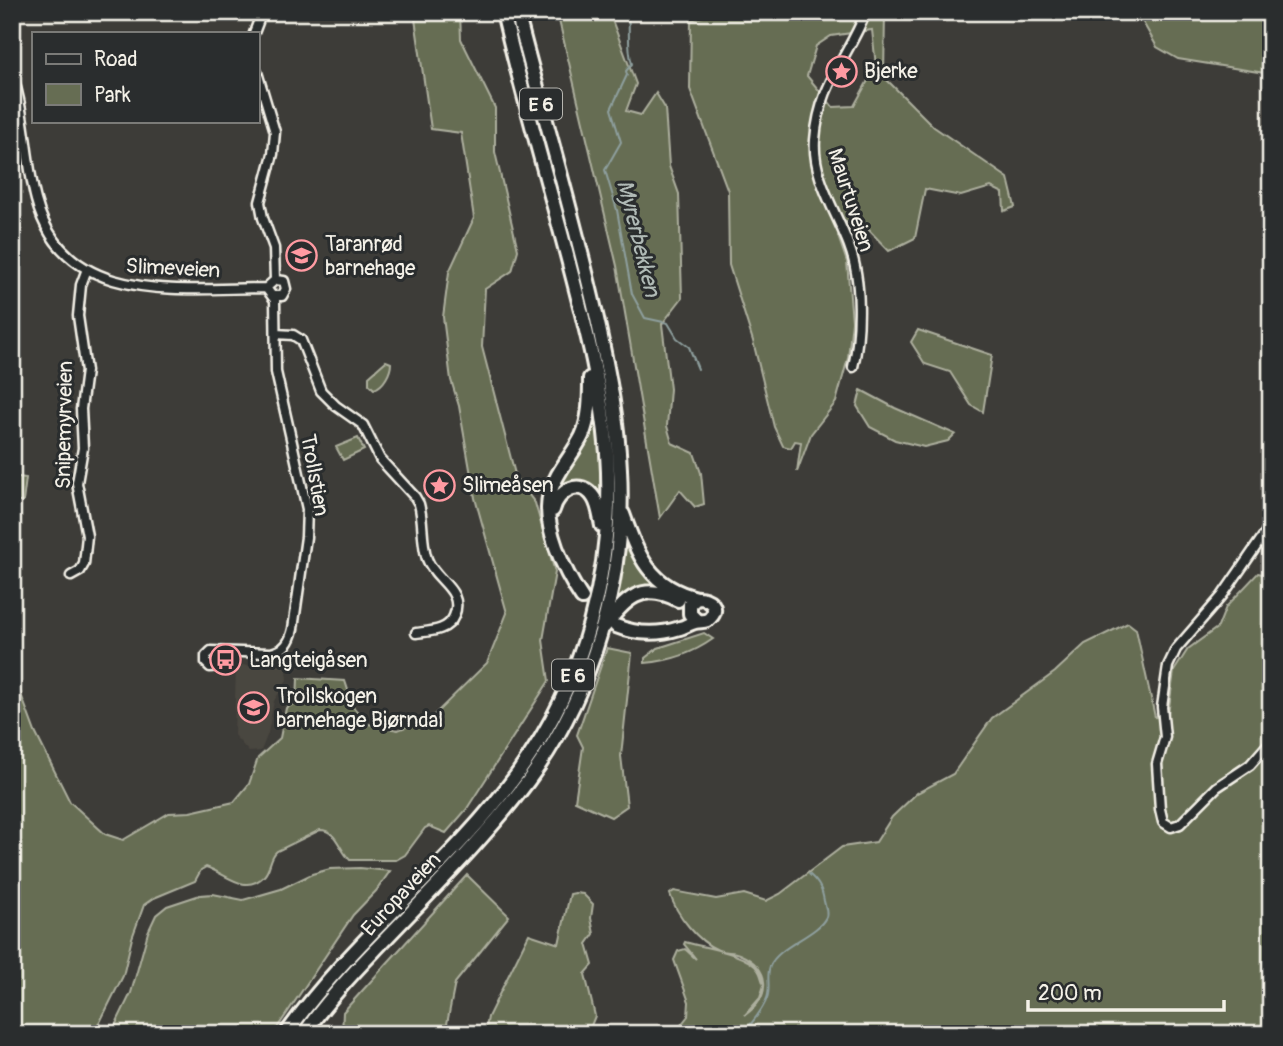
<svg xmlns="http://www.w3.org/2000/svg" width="1283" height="1046" font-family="Pangolin,sans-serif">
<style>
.built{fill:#4a463f}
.green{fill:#666d53;stroke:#adaf9e;stroke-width:2;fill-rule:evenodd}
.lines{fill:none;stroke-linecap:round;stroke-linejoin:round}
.stream{stroke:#8e9f9e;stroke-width:2}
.minor-casing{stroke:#f4f1e8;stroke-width:13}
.highway-casing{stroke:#f4f1e8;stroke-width:18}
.minor{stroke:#2a2d2e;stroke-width:8}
.highway{stroke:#2a2d2e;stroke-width:12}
.labels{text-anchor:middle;stroke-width:6;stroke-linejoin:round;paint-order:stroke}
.shield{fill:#2a2d2e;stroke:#b7b6b0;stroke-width:2}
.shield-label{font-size:19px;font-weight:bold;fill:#f4f1e8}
.poi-label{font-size:21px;fill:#f4f1e8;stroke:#2a2d2e;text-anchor:start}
.street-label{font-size:21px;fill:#f4f1e8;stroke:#2a2d2e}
.water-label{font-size:23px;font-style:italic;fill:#b0bab6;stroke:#2a2d2e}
</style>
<rect width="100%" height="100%" fill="#3d3c38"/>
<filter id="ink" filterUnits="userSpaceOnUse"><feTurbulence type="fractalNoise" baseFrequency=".0143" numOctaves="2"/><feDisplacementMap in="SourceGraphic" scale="14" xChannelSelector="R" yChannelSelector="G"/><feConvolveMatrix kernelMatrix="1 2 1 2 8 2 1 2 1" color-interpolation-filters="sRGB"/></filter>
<g filter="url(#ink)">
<path class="built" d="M276 659 286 666 287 680 274 701 268 733 261 751 249 752 234 735 236 664 255 667 259 663Z"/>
<path class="green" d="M414 12H460L461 39 495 108V152L518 250 512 271 485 289 482 347 516 478 535 503 555 572 543 640 549 681 466 810 446 833 429 826 425 828 405 855 396 860H350C339 850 337 830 320 830L277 851C269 858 271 869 264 876 245 896 225 873 206 867L201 870 195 881 154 898 144 905 132 938 123 976 94 1034H12V670L35 732 70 802 105 834 123 840 169 813 190 812 234 802 249 784 258 758 280 738 286 708 297 702 298 678 345 681 354 708 368 724 398 730 432 717 487 663 507 613 475 498 459 406 451 380 443 317 449 272 474 218 461 133 431 129Z
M557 12H609L636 84 626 111 641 115 656 93 665 108 669 166 679 194 682 298 662 324 670 389 667 426 672 443 694 453 701 473 704 504 695 507 680 490 660 518 617 266Z
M717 12H885L884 77 934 127 1008 178 1015 207 1004 211 1003 193 991 187 961 196 925 189 915 238 889 251 867 228 845 222 838 236 847 262 852 321 848 358 836 402 811 434 797 472 801 442 795 441 791 448 783 446 774 427 753 341 729 265 728 191 690 89 691 20ZM872 30 876 66 854 106 833 107 807 76 816 46 831 36Z
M1137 12H1271V74L1178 59 1157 47Z
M918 330 992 355 983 412 971 405 950 372 925 364 911 342Z
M386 361 391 363C391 372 384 386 374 389L369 384V376Z
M861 390 895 408 955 434 948 441 924 447 895 440 870 427 857 406Z
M594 400 600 450 601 505 594 492 555 495Z
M358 438 364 450 343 460 336 447Z
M12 476 26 478 23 502H12Z
M626 538 656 587 615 609Z
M1258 573 1271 576V1034H674L688 1016 689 1002 674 960 678 951 685 949 696 959 684 944 685 942C705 948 747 953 758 970 761 974 762 981 764 985L760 998 745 1015C772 996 771 968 739 954 733 951 725 953 718 950 698 942 676 914 670 894L674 891 716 899 744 894 766 901 780 894 842 847 876 842 892 817 917 793 953 774 992 718 1055 672 1085 644 1128 623 1136 629 1155 717 1168 715 1174 671 1188 649 1218 627 1226 607Z
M704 633 713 639C692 654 671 661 645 663V658L658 648Z
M607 648 632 653 621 756 627 806 611 817 575 801 583 747 577 735Z
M360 868 390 871 376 891 353 915 273 1034H111L131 993 148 932 156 915 167 906 200 895 213 894 243 900 281 889 312 874 330 869Z
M467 875 509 916 455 983 445 1034H342L343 1012Z
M575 893 583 894 593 904 591 918 594 934 587 944 593 965 585 974 595 1016 590 1028 591 1034H485L488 1017 529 934 559 944 570 894Z"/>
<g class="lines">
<path class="stream" d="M628 12C630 30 627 48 632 64L626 71 627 75 611 109 621 142 605 170 617 210 632 294 645 318 668 323 677 338 689 347 698 369
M743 1034C751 1023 763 1011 767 998 771 988 766 976 770 966 778 946 818 935 826 917 828 912 825 906 824 901 822 889 819 883 809 874"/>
<defs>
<path id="minor" d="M254 33 262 12
M257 72 275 132 273 154 260 202 263 218 274 248 275 280
M12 74C26 115 25 158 36 200 64 307 182 288 266 288L275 280
M273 296H282L286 289 284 281 275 280
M276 334 293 335 301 340 321 391 336 406 363 425 380 459 415 497 419 504C424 522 421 542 427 559 435 581 465 590 454 616 448 631 431 631 416 633
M853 367C861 333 862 279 849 246 837 213 812 177 815 140 819 85 847 59 866 12
M1271 525 1222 596 1176 649 1168 666 1162 707 1165 737 1157 764 1160 809 1163 822 1171 827 1180 824 1217 787 1250 765 1271 741
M71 576 80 571 84 564 87 536 77 483 83 448 81 409 86 371 78 316 81 285 87 269
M232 653 218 666 210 667 206 663V656L211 651 271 653C285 650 290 642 293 629L306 537 307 509 276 372 275 300 266 288"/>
<path id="highway" d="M553 510C557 491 581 477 594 498 599 506 600 517 602 526
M623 514C638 556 650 587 697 598
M582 598C565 573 541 524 550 493 556 472 572 456 582 436 590 418 590 398 590 378
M616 626C638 635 658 635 680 628 685 627 690 623 695 622 701 620 706 623 710 618 721 607 708 597 697 598L690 604V614L697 621
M604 627C626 599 641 581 678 600
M286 1034C353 938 450 867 518 773 585 681 615 566 607 453 602 390 586 328 570 267 548 182 523 98 503 12
M304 1034C324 1004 349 977 374 951 426 896 482 842 528 781 593 693 626 579 620 469 618 421 609 375 599 328 576 222 544 118 517 12"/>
</defs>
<use href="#minor" class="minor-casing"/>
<use href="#highway" class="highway-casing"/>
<use href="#minor" class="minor"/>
<use href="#highway" class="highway"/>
</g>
</g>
<defs>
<symbol id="sight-ring" viewBox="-11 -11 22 22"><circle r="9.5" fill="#2a2d2e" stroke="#ff9aa2" stroke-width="1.5"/><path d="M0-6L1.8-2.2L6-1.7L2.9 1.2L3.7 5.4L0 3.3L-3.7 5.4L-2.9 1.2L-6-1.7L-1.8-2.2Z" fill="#ff9aa2"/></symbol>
<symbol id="school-ring" viewBox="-11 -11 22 22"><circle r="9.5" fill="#2a2d2e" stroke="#ff9aa2" stroke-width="1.5"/><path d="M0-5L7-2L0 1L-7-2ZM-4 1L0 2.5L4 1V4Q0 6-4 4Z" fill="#ff9aa2"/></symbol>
<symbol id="bus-ring" viewBox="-11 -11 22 22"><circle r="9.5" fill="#2a2d2e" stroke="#ff9aa2" stroke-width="1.5"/><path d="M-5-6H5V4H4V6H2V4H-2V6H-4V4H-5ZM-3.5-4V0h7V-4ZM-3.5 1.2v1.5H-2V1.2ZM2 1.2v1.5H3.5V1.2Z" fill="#ff9aa2"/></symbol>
</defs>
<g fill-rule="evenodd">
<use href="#sight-ring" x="824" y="54" width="35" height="35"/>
<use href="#school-ring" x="284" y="238" width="35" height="35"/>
<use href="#sight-ring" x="422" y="468" width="35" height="35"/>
<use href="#bus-ring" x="208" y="642" width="35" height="35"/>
<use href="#school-ring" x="236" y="690" width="35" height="35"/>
</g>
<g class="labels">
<g class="shield">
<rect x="520" y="88.5" width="42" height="31" rx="5"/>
<rect x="552" y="659.5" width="42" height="31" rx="5"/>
</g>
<g class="shield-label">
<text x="541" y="111">E 6</text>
<text x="573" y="682">E 6</text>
</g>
<g class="poi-label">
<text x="864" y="78">Bjerke</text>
<text x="325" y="251">Taranrød<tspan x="325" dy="24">barnehage</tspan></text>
<text x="462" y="492">Slimeåsen</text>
<text x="249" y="667">Langteigåsen</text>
<text x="276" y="703">Trollskogen<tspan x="276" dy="24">barnehage Bjørndal</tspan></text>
</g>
<g class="street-label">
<text transform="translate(851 200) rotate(72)" y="7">Maurtuveien</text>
<text transform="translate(173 268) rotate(3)" y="7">Slimeveien</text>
<text transform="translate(64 425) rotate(-89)" y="7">Snipemyrveien</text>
<text transform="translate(315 475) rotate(80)" y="7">Trollstien</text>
<text transform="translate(401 894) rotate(-47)" y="7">Europaveien</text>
</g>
<g class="water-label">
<text transform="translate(639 238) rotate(76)" y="8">Myrerbekken</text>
</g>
</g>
<rect width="1283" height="1046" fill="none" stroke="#2a2d2e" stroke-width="42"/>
<rect x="21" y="21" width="1241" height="1004" fill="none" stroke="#f4f1e8" stroke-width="2.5" filter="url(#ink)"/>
<rect x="32" y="32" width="228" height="91" fill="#2a2d2e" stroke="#7b7b78" stroke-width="2"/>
<rect x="46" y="54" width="35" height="10" fill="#2a2d2e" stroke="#7b7b78" stroke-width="2"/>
<text x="94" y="66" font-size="21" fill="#f4f1e8">Road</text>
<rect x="46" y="84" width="35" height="21" fill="#666d53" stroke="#7b7b78" stroke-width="2"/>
<text x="94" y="102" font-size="21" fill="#f4f1e8">Park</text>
<path d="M1028 1000v10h196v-10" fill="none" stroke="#f4f1e8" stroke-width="3.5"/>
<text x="1038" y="1000" font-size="21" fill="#f4f1e8" stroke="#2a2d2e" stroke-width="5" paint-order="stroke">200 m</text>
</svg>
